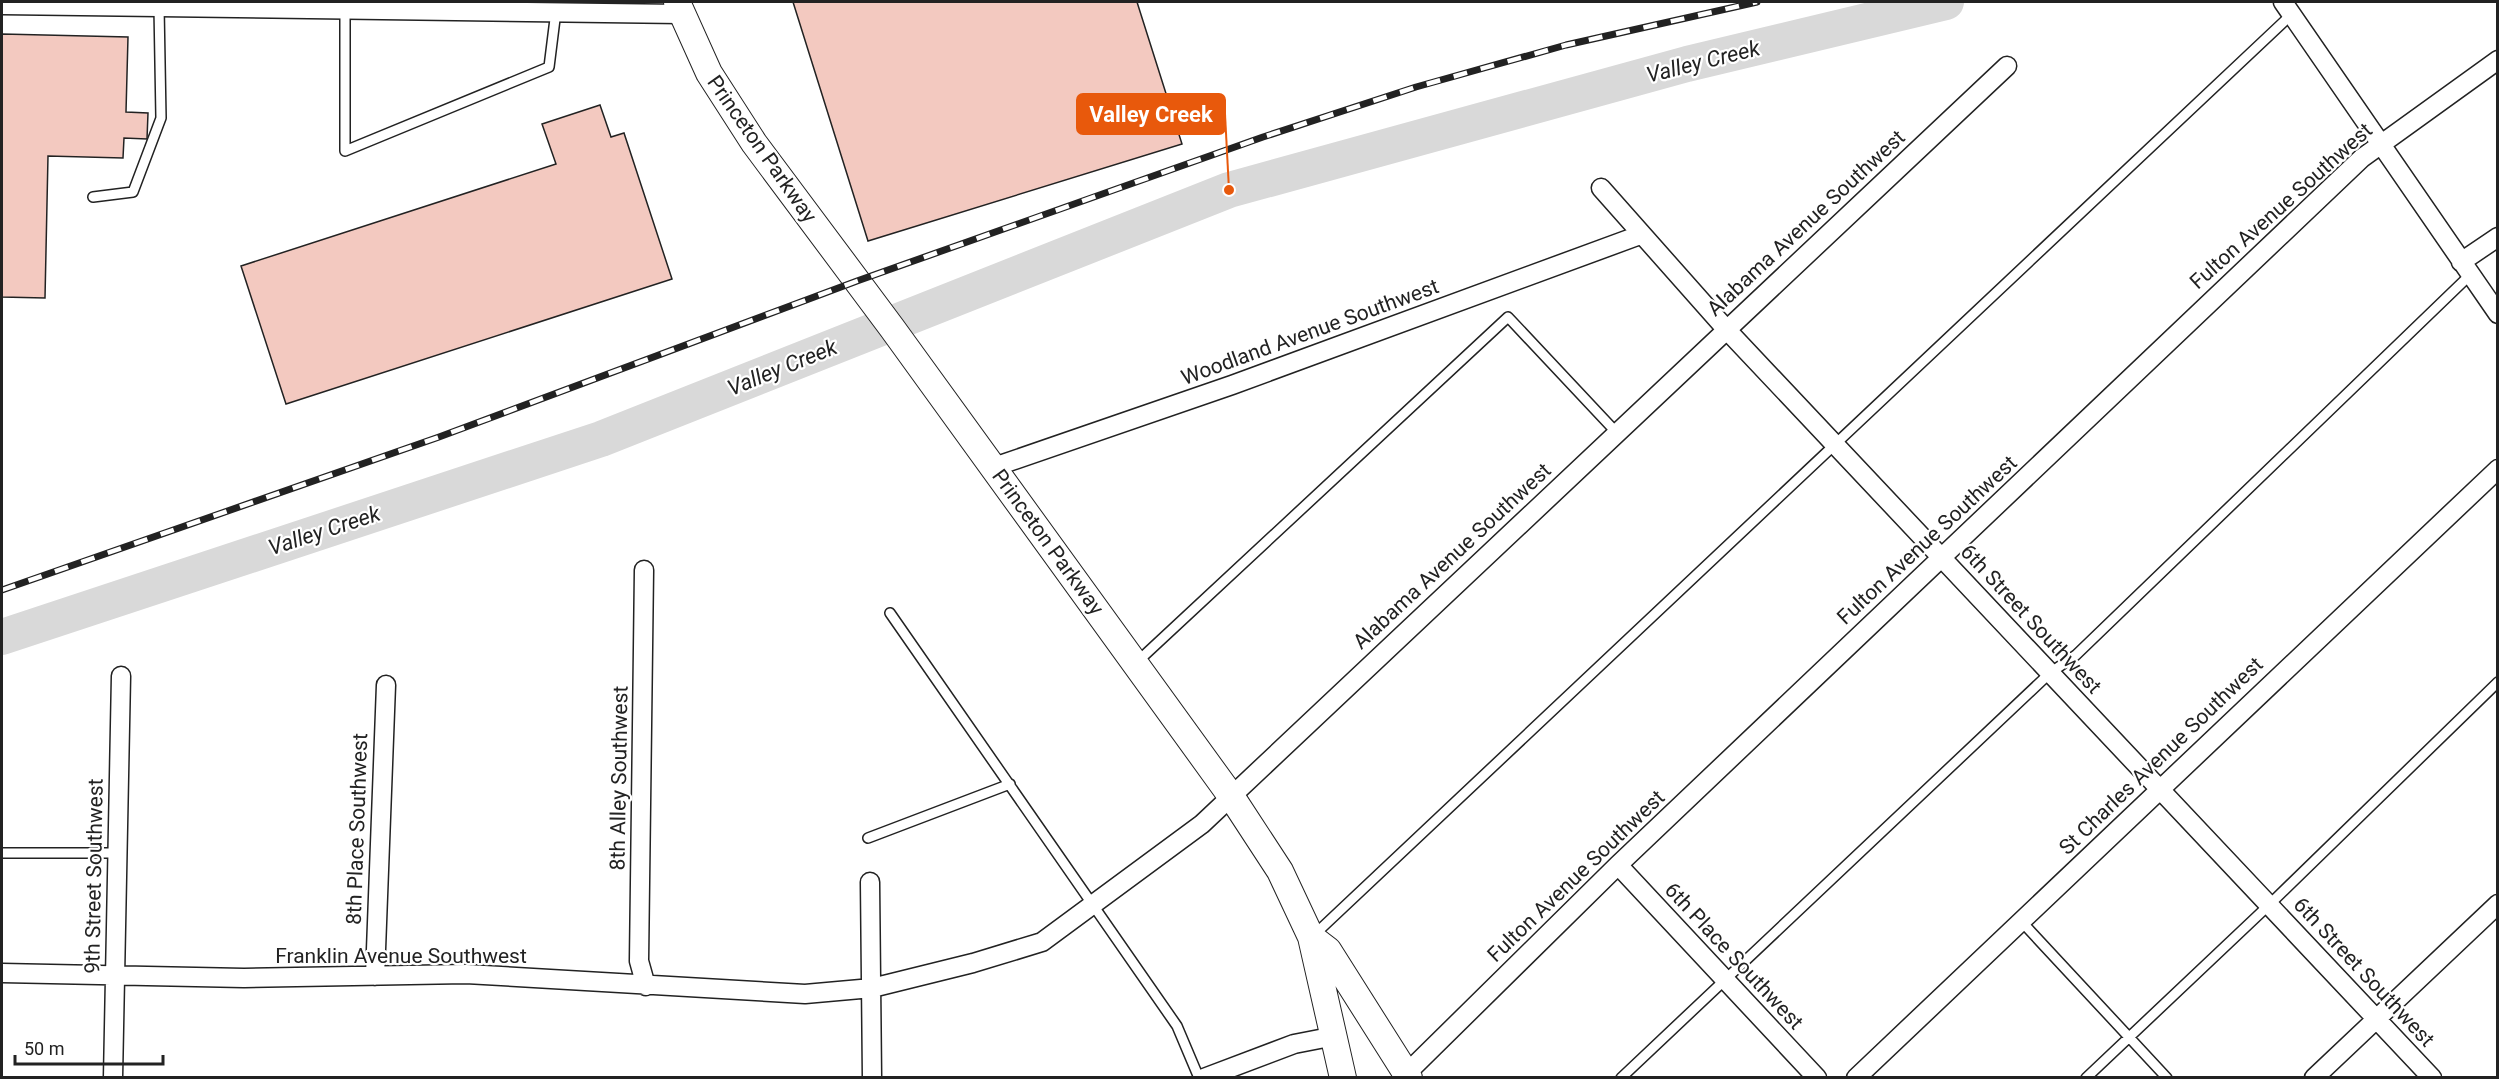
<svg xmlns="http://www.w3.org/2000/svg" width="2499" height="1079" font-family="Roboto,sans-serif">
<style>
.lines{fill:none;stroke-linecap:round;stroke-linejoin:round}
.river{stroke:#d9d9d9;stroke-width:36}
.building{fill:#f3c9c0;stroke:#222;stroke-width:1.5}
.lane-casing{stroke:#222;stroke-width:12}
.street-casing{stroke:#222;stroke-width:21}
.secondary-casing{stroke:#222;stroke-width:28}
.lane{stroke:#fff;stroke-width:9}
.street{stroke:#fff;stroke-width:18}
.secondary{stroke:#fff;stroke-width:26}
.rail-casing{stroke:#222;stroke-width:7}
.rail{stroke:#fff;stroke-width:4.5;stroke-dasharray:14;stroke-linecap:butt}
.labels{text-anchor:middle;stroke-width:4.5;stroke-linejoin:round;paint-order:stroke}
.street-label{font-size:21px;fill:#222;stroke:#fff}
.water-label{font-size:22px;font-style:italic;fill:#222;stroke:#fff}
.leader{fill:none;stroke:#e8590c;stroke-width:2}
.callout-dot{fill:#e8590c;stroke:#fff;stroke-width:2}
.callout{fill:#e8590c;stroke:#e8590c;stroke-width:2}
.callout-label{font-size:22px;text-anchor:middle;font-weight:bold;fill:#fff}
</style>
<rect width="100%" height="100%" fill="#fff"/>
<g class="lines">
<path class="river" d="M2 637 601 439 1229 190 1687 64 1946 2"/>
</g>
<path class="building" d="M793 2H1137L1182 144 868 241Z
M2 34 128 37 126 112 148 113 147 139 124 138 123 158 48 156 45 298 2 297Z
M600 105 611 137 624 133 672 279 286 404 241 266 556 164 542 124Z"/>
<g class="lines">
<defs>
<path id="lane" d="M345 8V151L549 67 556 11
M93 197 133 192 161 118 159 7
M890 613 1177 1026 1199 1078
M1136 663 1508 317 1616 432
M868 838 1010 784
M2 853H117
M2021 921 2167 1078
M1313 936 2292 14
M1621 1078 2050 673 2076 655 2470 275
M2086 1078 2270 904 2498 682"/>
<path id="street" d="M2283 2 2498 314
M2 5 681 14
M1601 188 1726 329 2432 1078
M2461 262 2498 237
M994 467 1232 385 1640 235
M644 570 639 961 646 986
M1618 865 1817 1078
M870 882 872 1078
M2 973 244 978 466 974 805 994 872 988 973 963 1042 942 1202 824 2007 66
M375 976 386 685
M1406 1074 1618 865 2362 158 2498 60
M113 1078 121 676
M1204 1078 1294 1044 1335 1036
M1856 1078 2498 469
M2314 1078 2498 904"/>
<path id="secondary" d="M677 2 709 73 754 143 892 328 1231 796 1280 871 1311 937 1328 950 1409 1078
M1311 937 1343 1078"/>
</defs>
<use href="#lane" class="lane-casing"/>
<use href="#street" class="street-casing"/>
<use href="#secondary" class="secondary-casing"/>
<use href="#lane" class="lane"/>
<use href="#street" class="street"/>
<use href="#secondary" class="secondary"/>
<defs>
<path id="rail" d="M2 590 439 437 857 281 1263 137 1416 87 1566 45 1757 2"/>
</defs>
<use href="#rail" class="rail-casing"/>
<use href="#rail" class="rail"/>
</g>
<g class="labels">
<g class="street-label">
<text transform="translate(762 149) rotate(55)" y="7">Princeton Parkway</text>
<text transform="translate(2281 206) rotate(-42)" y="7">Fulton Avenue Southwest</text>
<text transform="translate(1806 223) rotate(-43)" y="7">Alabama Avenue Southwest</text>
<text transform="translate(1310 332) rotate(-20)" y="7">Woodland Avenue Southwest</text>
<text transform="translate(1927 540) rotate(-43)" y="7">Fulton Avenue Southwest</text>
<text transform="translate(1048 542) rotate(54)" y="7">Princeton Parkway</text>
<text transform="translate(1452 556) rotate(-43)" y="7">Alabama Avenue Southwest</text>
<text transform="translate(2031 619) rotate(47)" y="7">6th Street Southwest</text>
<text transform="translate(2161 756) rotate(-44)" y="7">St Charles Avenue Southwest</text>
<text transform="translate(619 778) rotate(-89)" y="7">8th Alley Southwest</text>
<text transform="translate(357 829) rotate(-88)" y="7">8th Place Southwest</text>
<text transform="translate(94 876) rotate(-89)" y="7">9th Street Southwest</text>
<text transform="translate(1576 876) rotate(-44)" y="7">Fulton Avenue Southwest</text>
<text x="401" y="963">Franklin Avenue Southwest</text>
<text transform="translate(1734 956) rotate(47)" y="7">6th Place Southwest</text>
<text transform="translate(2364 972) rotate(47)" y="7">6th Street Southwest</text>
</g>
<g class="water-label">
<text transform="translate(1703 61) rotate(-14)" y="8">Valley Creek</text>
<text transform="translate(782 367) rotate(-22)" y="8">Valley Creek</text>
<text transform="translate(324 530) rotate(-18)" y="8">Valley Creek</text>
</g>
</g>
<path class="leader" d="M1229 190L1225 114"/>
<circle class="callout-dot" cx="1229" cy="190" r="6"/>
<rect class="callout" x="1077" y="94" width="148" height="40" rx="6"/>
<g class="callout-label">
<text x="1151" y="122">Valley Creek</text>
</g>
<rect width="2499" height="1079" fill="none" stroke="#222222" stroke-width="6"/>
<path d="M15 1055v9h148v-9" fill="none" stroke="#222222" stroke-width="3"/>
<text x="24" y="1055" font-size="18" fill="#222222" stroke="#ffffff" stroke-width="4.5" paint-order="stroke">50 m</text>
</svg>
